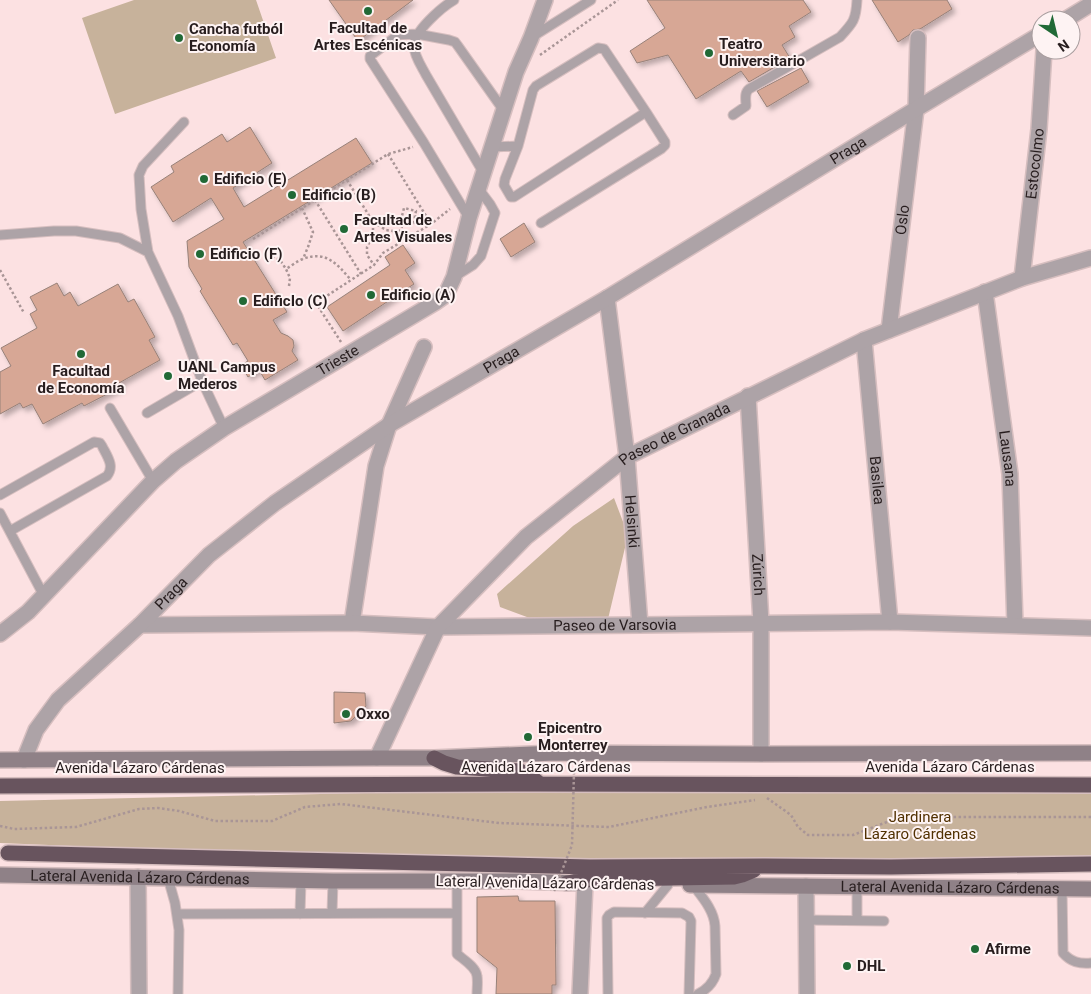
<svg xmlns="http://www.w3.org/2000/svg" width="1091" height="994" font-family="Roboto,sans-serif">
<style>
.green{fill:#c7b29b}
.building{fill:#d7a795;stroke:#978179;filter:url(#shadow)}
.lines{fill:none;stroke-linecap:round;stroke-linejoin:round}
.lane-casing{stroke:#d6bebf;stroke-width:11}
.street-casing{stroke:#d6bebf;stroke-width:18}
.secondary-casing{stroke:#d6bebf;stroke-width:18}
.highway-casing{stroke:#d6bebf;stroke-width:18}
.path{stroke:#a99596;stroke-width:2.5;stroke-dasharray:2.5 2.5;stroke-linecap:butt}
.lane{stroke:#ada3a7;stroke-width:9}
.street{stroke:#ada3a7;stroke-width:15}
.secondary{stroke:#8f8187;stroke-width:15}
.highway{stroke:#68545e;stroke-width:15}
.path-bridge{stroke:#a99596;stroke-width:2.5;stroke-dasharray:2.5 2.5;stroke-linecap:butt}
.poi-dot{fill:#216936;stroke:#fef3f3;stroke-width:2}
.labels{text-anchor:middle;stroke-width:4;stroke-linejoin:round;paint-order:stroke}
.poi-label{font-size:15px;font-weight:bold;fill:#271d1e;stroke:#fef3f3;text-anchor:start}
.street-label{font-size:15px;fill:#271d1e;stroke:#fef3f3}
.park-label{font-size:15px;fill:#513001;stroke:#fef3f3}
</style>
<defs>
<filter id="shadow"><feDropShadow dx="3.5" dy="3.5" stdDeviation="2.5" flood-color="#0004"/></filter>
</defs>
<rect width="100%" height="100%" fill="#fce1e2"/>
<path class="green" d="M134 0H256L276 58 115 114 82 18Z
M614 498 628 535 608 619 535 620 500 607 497 594 573 526Z
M1091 785V864L590 867 0 843V801L545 789Z"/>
<path class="building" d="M329 0H413L358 41Z
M647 0H803L811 12 789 26 795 37 782 45 790 58 749 82 741 71 696 99 668 55 637 63 630 51 665 28Z
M872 0H947L952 9 920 29 913 30 909 35 898 42Z
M801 68 809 82 767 107 757 91Z
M250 127 272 163 233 188 244 207 356 138 372 163 243 242 287 312 273 320 281 333 288 336 293 340 294 346 292 351 298 360 265 380 259 370 248 377 241 365 248 361 237 343 233 345 200 291 202 289 189 267 187 241 224 219 211 198 173 222 151 187 174 172 171 166 222 134 227 142Z
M524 223 535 242 511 257 500 239Z
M403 245 415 263 405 270 414 284 343 331 327 307 390 265 385 257Z
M57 283 64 296 70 292 78 306 118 284 128 302 134 299 155 337 149 340 160 360 119 383 121 387 84 406 82 403 43 424 32 404 23 408 20 403 0 414V372L11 366 1 348 37 328 30 314 37 310 30 297Z
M334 692 365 693 366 706 351 721 334 723Z
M518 896 519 901H555L556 985H552V994H496L497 968 477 952V897Z"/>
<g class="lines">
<defs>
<path id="lane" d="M454 0C442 7 413 32 414 46 414 56 422 67 426 75L483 172
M532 37 591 0
M733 115 746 106C746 100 744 93 749 89L840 37C853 23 856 20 857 0
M492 147 518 146
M469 218 424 143 370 59V56L398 35 417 34 449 40 455 42 458 46 504 111
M541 223 661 149 665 145V142L646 112 604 49 598 48 536 86 533 90 518 146 505 179 504 185 511 197H514L646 112
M0 235 54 231H76L120 238 148 252 178 316 202 381
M148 252 141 209 139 175 143 166 184 122
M454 277 473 265 481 256 495 213 490 204 478 188
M110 408 153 481
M147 413 202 381 224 428
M0 495 94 442 100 443 102 446C107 456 115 466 107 476L10 531
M0 513 44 596
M168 878 175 903 179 930 178 994
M457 881V954C464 960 476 967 477 976 478 982 477 988 477 994
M693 885C702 897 714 910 715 926L716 974C713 983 706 990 698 994
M857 887V920
M1062 888 1063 953C1071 962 1079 964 1091 963
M332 913 333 881
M645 913 668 885
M177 914 456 913
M300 914 301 881
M806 920 884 921
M608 994 607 918 609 915 614 912 682 913 689 917 691 921 689 994"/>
<g id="street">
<path d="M1065 20 1091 4"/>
<path id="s1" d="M1022 278 1039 129 1044 50"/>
<path id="s2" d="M985 292 1010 474 1015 625"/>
<path id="s3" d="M607 298 627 457 640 625"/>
<path id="s4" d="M889 330 916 109 918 38"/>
<path id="s5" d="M864 340 890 622"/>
<path id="s6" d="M748 396 761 623V754"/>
<path d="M352 623 376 466 389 425 424 347"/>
<path id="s7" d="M140 625 352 623 438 627 640 625 890 622 1091 628"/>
<path id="s8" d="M0 634 28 612 153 481 176 461 224 428 436 302 443 297 448 290 454 277 469 218 516 72 531 38 545 0"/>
<path id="s9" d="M377 758 438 627 526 537 627 457 864 340 1022 278 1091 258"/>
<path id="s10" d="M24 760 36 730 58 700 140 625 209 555 275 503 389 425 607 298 916 109 1041 34"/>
<path d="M138 877 139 994"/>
<path d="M806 886 807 994"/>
<path d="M580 994 585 883"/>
</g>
<g id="secondary">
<path d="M0 760 377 758H434L555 753 761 754 1091 753"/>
<path id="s11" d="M0 875 333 881H518L580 883"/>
<path id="s12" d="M690 885 1091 889"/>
</g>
<path id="highway" d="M434 758 444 763 457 767 520 771C528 774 533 778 540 784
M0 786 540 784 1091 785
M8 853 590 867 765 866 891 867 1091 864
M567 883 583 880 610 879 734 877 742 875 754 870"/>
</defs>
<use href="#lane" class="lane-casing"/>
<use href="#street" class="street-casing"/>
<use href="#secondary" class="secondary-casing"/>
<use href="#highway" class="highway-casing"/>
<path class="path" d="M540 55 618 0
M388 154 431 224
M347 180 373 222 386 230 399 232
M315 200 361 274
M302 208 313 232 308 247 303 259
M415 216 414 223 401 220 404 208 416 211 415 216 427 227
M405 221 399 232 407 239
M373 223V235L367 247V255L374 265
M253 239 388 154 413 147
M272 257 280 260 286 269
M0 270 24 313
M289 286 290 278 286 269C291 266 297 261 303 259 326 250 337 264 351 280
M341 342 316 303 374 265 383 253 431 224 450 209
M767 798 791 815 798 827 808 835H853L900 817H1091
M0 826 14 829 76 827 139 809 158 808 179 811 215 821H272L305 807 341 804 499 823 609 827 707 807 755 800"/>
<use href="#lane" class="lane"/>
<use href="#street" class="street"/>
<use href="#secondary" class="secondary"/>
<use href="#highway" class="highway"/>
<path class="path-bridge" d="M554 891 572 845 574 772"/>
</g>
<g class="poi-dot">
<circle cx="368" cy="11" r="5"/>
<circle cx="179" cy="38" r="5"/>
<circle cx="709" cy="53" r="5"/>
<circle cx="204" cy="179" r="5"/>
<circle cx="292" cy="195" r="5"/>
<circle cx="344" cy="229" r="5"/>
<circle cx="200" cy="254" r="5"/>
<circle cx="371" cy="295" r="5"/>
<circle cx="243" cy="301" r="5"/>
<circle cx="81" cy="354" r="5"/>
<circle cx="168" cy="376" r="5"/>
<circle cx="346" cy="714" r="5"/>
<circle cx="528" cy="737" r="5"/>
<circle cx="975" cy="949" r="5"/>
<circle cx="847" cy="966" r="5"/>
</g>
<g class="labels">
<g class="poi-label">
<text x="368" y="33" text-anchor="middle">Facultad de<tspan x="368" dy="17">Artes Escénicas</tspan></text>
<text x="189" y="34">Cancha futból<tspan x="189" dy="17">Economía</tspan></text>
<text x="719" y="49">Teatro<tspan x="719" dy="17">Universitario</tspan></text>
<text x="214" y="184">Edificio (E)</text>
<text x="302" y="200">Edificio (B)</text>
<text x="354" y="225">Facultad de<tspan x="354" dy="17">Artes Visuales</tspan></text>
<text x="210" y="259">Edificio (F)</text>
<text x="381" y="300">Edificio (A)</text>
<text x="253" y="306">EdificIo (C)</text>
<text x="178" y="372">UANL Campus<tspan x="178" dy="17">Mederos</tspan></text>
<text x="81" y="376" text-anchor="middle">Facultad<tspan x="81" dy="17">de Economía</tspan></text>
<text x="356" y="719">Oxxo</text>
<text x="538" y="733">Epicentro<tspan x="538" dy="17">Monterrey</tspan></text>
<text x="985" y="954">Afirme</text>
<text x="857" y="971">DHL</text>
</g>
<g class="street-label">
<text dy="5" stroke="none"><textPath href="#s10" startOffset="1036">Praga</textPath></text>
<text dy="5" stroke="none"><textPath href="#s1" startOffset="115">Estocolmo</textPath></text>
<text dy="5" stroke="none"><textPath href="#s4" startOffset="111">Oslo</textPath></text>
<text dy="5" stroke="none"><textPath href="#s10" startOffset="631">Praga</textPath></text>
<text dy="5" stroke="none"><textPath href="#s8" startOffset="438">Trieste</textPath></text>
<text dy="5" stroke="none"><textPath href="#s9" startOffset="452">Paseo de Granada</textPath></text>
<text dy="5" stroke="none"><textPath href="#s2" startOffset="168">Lausana</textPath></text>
<text dy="5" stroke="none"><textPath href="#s5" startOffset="141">Basilea</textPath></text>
<text dy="5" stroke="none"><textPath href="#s3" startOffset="225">Helsinki</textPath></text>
<text dy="5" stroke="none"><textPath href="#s6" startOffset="179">Zúrich</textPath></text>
<text dy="5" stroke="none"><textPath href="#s10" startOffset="225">Praga</textPath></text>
<text dy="5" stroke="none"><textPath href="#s7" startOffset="475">Paseo de Varsovia</textPath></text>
<text x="546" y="772">Avenida Lázaro Cárdenas</text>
<text x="950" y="772">Avenida Lázaro Cárdenas</text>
<text x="140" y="773">Avenida Lázaro Cárdenas</text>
<text dy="5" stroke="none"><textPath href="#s11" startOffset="140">Lateral Avenida Lázaro Cárdenas</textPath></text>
<text transform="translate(545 883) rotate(1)" y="5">Lateral Avenida Lázaro Cárdenas</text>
<text dy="5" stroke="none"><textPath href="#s12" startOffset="260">Lateral Avenida Lázaro Cárdenas</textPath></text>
</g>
<g class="park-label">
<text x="920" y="822">Jardinera<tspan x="920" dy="17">Lázaro Cárdenas</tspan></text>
</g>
</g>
<g transform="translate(1056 35) rotate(145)"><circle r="24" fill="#fef3f3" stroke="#a89d9e"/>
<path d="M0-4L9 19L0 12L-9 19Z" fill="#216936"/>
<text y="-8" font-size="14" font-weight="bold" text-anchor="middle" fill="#271d1e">N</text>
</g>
</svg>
